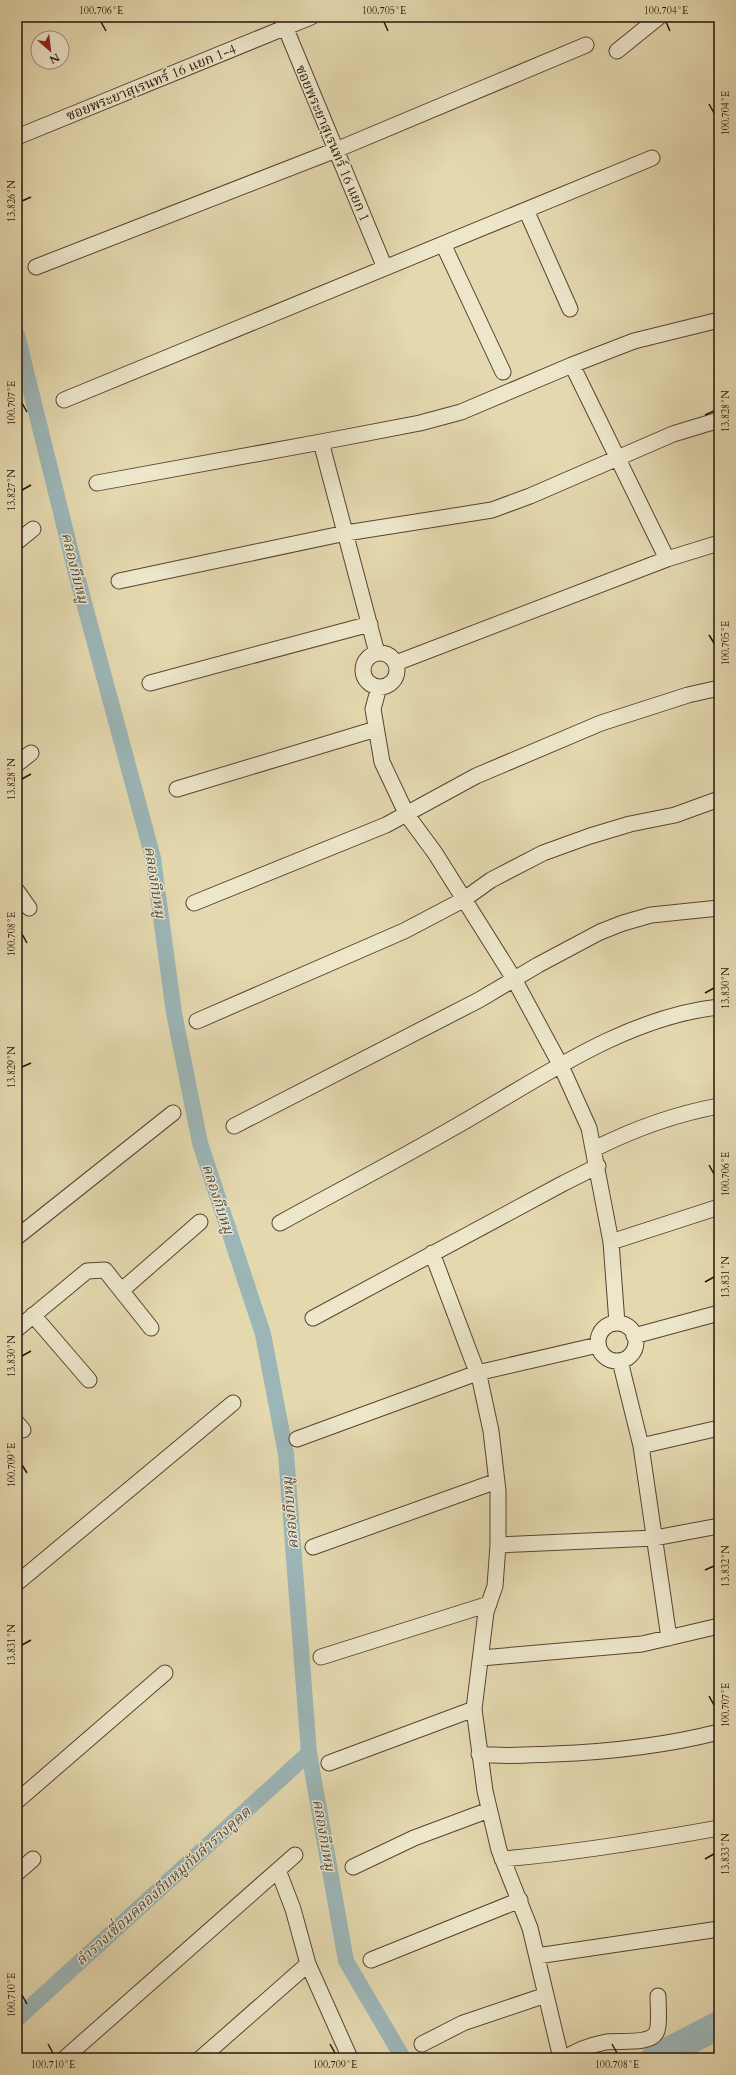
<svg xmlns="http://www.w3.org/2000/svg" width="736" height="2075" font-family="Cardo,'Noto Serif Thai',serif">
<style>
.lines{fill:none;stroke-linecap:round;stroke-linejoin:round}
.canal{stroke:#9cb6b7;stroke-width:16}
.river{stroke:#9cb6b7;stroke-width:28}
.minor-casing{stroke:#564433;stroke-width:17}
.minor{stroke:#ede6cb;stroke-width:15}
.ticks{fill:none;stroke:#26130a;stroke-width:1.5}
.labels{text-anchor:middle;stroke-width:3;stroke-linejoin:round;paint-order:stroke}
.street-label{font-size:14px;fill:#26130a;stroke:#ede6cb}
.water-label{font-size:15px;font-style:italic;fill:#4f4c47;stroke:#ede6cb}
.neatline{fill:none;stroke:#26130a;stroke-width:1.5}
.ticks-label{font-size:10px;text-anchor:middle;fill:#26130a}
</style>
<rect width="100%" height="100%" fill="#e4d8af"/>
<filter id="stains"><feTurbulence type="fractalNoise" baseFrequency=".005" numOctaves="4"/><feColorMatrix values="0 0 0 0 .2 0 0 0 0 .09 0 0 0 0 .02 0 0 0 .5 -.17"/></filter>
<radialGradient id="worn" r=".72"><stop offset=".6" stop-color="#630" stop-opacity="0"/><stop offset="1" stop-color="#630" stop-opacity=".3"/></radialGradient>
<g class="lines">
<path class="canal" d="M17 335 76 573 153 858 174 1013 200 1143 263 1334 286 1454 309 1753 346 1961 403 2058
M17 2019 309 1753"/>
<path class="river" d="M655 2058 719 2025"/>
<defs>
<path id="minor" d="M281 17 385 268
M617 51 659 17
M17 137 311 17
M526 210 570 309
M443 244 503 372
M36 267 336 150 586 45
M572 365 667 559
M64 400 652 158
M321 442 377 653
M97 483 321 442 420 423 461 412 572 365 634 341 719 320
M17 542 33 529
M119 581 346 533 492 510 530 496 673 434 719 420
M363 670a17 17 0 1 1 34 0a17 17 0 1 1-34 0Z
M396 663 667 559 719 543
M150 683 370 624
M379 687 373 709 382 762 407 815 435 853 514 979 561 1066 589 1128 611 1242 617 1323
M17 764 31 753
M177 789 376 729
M17 891 29 908
M194 903 386 825 476 776 601 723 688 695 719 688
M197 1021 404 931 463 900 491 880 543 853 590 836 630 824 675 815 719 799
M234 1126 479 1000 538 965 600 932 623 923 651 915 719 908
M594 1149C634 1129 675 1114 719 1106
M280 1223C338 1191 396 1161 453 1128 535 1082 623 1017 719 1007
M17 1237 173 1113
M611 1242 719 1207
M432 1253 480 1380 491 1431 498 1491V1545L495 1586 486 1612 474 1709 485 1791 499 1850 530 1928 561 2058
M122 1290 200 1222
M33 1315 89 1380
M313 1318 564 1183 598 1166
M598 1342a19 19 0 1 1 38 0a19 19 0 1 1-38 0Z
M17 1329 87 1271 105 1270 151 1328
M634 1336 719 1313
M620 1361 641 1446 669 1638
M17 1423 23 1430
M297 1439 477 1373 598 1345
M641 1446 719 1428
M498 1545 655 1538 719 1526
M313 1547 497 1481
M17 1583 233 1403
M321 1657 489 1604
M481 1658 642 1644 719 1626
M479 1754C504 1757 528 1755 553 1754 609 1752 664 1746 719 1732
M329 1763 474 1709
M17 1801 165 1673
M502 1859C575 1853 647 1841 719 1828
M353 1867 414 1838 489 1810
M278 1870 293 1909 308 1964 350 2058
M17 1873 33 1859
M537 1956 719 1929
M371 1960 520 1900
M422 2044 463 2023 546 1995
M65 2058 295 1855
M201 2058 308 1964
M565 2058C577 2050 591 2045 606 2042 619 2040 649 2045 656 2033 660 2027 658 2004 658 1996"/>
</defs>
<use href="#minor" class="minor-casing"/>
<use href="#minor" class="minor"/>
</g>
<path class="ticks" d="M101 22 106 31M384 22 388 31M666 22 670 31M709 104 714 113M22 201 31 197M22 403 27 412M705 415 714 411M22 490 31 485M709 635 714 643M22 779 31 774M22 934 27 943M705 993 714 988M22 1067 31 1063M709 1165 714 1174M705 1282 714 1277M22 1356 31 1351M22 1465 27 1473M705 1570 714 1566M22 1645 31 1640M709 1696 714 1705M705 1859 714 1854M22 1995 27 2004M48 2044 53 2053M330 2044 335 2053M612 2044 617 2053"/>
<g class="labels">
<g class="street-label">
<text transform="translate(151 82) rotate(-22)" y="5">ซอยพระยาสุเรนทร์ 16 แยก 1-4</text>
<text transform="translate(333 143) rotate(67)" y="5">ซอยพระยาสุเรนทร์ 16 แยก 1</text>
</g>
<g class="water-label">
<text transform="translate(75 568) rotate(76)" y="5">คลองกีบหมู</text>
<text transform="translate(155 882) rotate(81)" y="5">คลองกีบหมู</text>
<text transform="translate(218 1199) rotate(72)" y="5">คลองกีบหมู</text>
<text transform="translate(290 1513) rotate(-95)" y="5">คลองกีบหมู</text>
<text transform="translate(324 1835) rotate(80)" y="5">คลองกีบหมู</text>
<text transform="translate(163 1886) rotate(-42)" y="5">ลำรางเชื่อมคลองกีบหมูกับลำรางคูคต</text>
</g>
</g>
<rect width="736" height="2075" fill="none" stroke="#e4d8af" stroke-width="44"/>
<g transform="translate(50 50) rotate(152)"><circle r="19" fill="#ede6cb" stroke="#9d927e"/>
<path d="M0-3L7 15L0 10L-7 15Z" fill="#8f2418"/>
<text y="-6" font-size="11" font-weight="bold" text-anchor="middle" fill="#26130a">N</text>
</g>
<rect x="22" y="22" width="692" height="2031" class="neatline"/>
<g class="ticks-label">
<text x="101" y="14">100.706°E</text>
<text x="384" y="14">100.705°E</text>
<text x="666" y="14">100.704°E</text>
<text transform="translate(725 113) rotate(-90)" y="4">100.704°E</text>
<text transform="translate(11 201) rotate(-90)" y="4">13.826°N</text>
<text transform="translate(11 403) rotate(-90)" y="4">100.707°E</text>
<text transform="translate(725 411) rotate(-90)" y="4">13.828°N</text>
<text transform="translate(11 490) rotate(-90)" y="4">13.827°N</text>
<text transform="translate(725 643) rotate(-90)" y="4">100.705°E</text>
<text transform="translate(11 779) rotate(-90)" y="4">13.828°N</text>
<text transform="translate(11 934) rotate(-90)" y="4">100.708°E</text>
<text transform="translate(725 988) rotate(-90)" y="4">13.830°N</text>
<text transform="translate(11 1067) rotate(-90)" y="4">13.829°N</text>
<text transform="translate(725 1174) rotate(-90)" y="4">100.706°E</text>
<text transform="translate(725 1277) rotate(-90)" y="4">13.831°N</text>
<text transform="translate(11 1356) rotate(-90)" y="4">13.830°N</text>
<text transform="translate(11 1465) rotate(-90)" y="4">100.709°E</text>
<text transform="translate(725 1566) rotate(-90)" y="4">13.832°N</text>
<text transform="translate(11 1645) rotate(-90)" y="4">13.831°N</text>
<text transform="translate(725 1705) rotate(-90)" y="4">100.707°E</text>
<text transform="translate(725 1854) rotate(-90)" y="4">13.833°N</text>
<text transform="translate(11 1995) rotate(-90)" y="4">100.710°E</text>
<text x="53" y="2068">100.710°E</text>
<text x="335" y="2068">100.709°E</text>
<text x="617" y="2068">100.708°E</text>
</g>
<rect width="100%" height="100%" filter="url(#stains)"/>
<rect width="100%" height="100%" fill="url(#worn)"/>
</svg>
